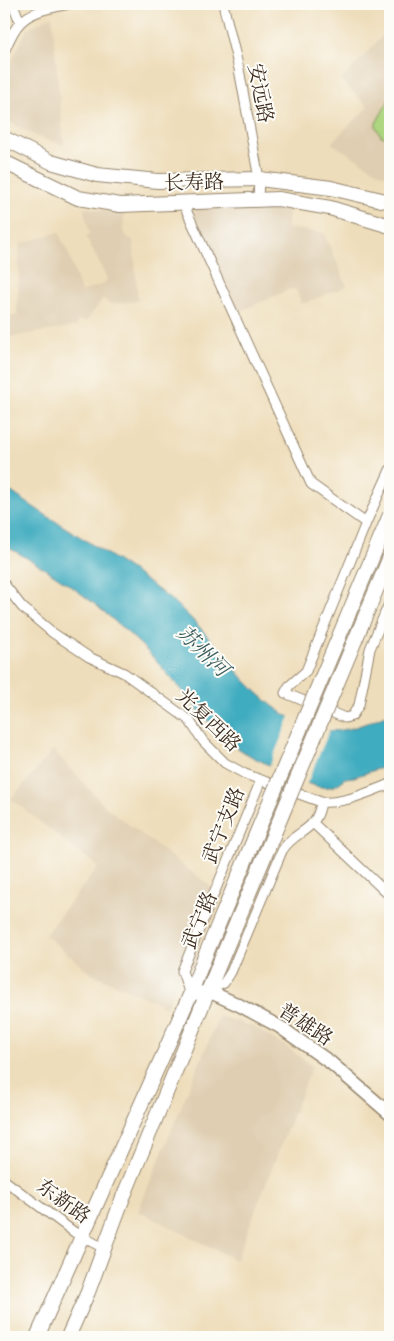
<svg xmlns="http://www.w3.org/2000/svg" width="394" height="1341" font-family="'Gentium Book Plus','Noto Serif SC',serif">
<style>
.built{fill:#dfceb1}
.green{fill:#add680;stroke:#74804f}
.water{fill:#41acc0;stroke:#3e6b6f}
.pier{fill:#eeddba}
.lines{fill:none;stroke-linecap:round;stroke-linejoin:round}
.street-casing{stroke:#94846c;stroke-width:11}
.secondary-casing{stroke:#94846c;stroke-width:15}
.primary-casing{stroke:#94846c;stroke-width:16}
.street{stroke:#fff;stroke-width:9}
.secondary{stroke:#fff;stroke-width:12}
.primary{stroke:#fff;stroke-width:14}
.primary-bridge-casing{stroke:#94846c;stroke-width:16;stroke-linecap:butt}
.primary-bridge{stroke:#fff;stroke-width:14}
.labels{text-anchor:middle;stroke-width:4;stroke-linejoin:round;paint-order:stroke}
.street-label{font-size:20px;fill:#3b2a1e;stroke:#fdfcf7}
.water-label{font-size:21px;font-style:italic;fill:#3d5e5f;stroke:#fdfcf7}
</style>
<rect width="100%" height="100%" fill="#fdfcf7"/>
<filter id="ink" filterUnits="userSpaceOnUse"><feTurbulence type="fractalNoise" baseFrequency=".02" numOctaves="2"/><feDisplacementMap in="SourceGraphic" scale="10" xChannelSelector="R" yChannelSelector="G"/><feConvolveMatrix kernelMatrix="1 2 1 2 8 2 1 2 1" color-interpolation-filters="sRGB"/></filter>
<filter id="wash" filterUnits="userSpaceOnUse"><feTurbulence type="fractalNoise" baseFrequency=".0096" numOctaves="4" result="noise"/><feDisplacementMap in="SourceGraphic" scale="20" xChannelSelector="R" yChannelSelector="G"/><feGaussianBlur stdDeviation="1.12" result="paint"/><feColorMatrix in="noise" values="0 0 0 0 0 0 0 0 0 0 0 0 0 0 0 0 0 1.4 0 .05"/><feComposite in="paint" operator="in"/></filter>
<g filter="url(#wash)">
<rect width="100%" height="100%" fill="#eeddba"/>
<path class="built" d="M52 16 64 145 38 137 4 119V77L27 29Z
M387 31 390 34V176L382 174 331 143 368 107 341 80Z
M278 205 289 206 287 228 324 233 347 286 302 304 296 290 290 289 239 312 194 213 197 208Z
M83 207 124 213 123 231 128 237 133 240 138 301 109 304 103 298 87 321H77V326L4 338V316H17L20 244 59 232 61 239 66 246 81 292 104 284 107 279 86 236 90 234Z
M53 750 107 808 214 889 167 1007 92 974 45 935 98 867 11 799Z
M219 1016 252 1026 285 1046 312 1066 236 1260 138 1211Z"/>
<path class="green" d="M390 98V137L389 138 381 136 376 127V123Z"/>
<path class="water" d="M4 487C26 502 48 517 71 531 107 554 144 577 177 605 221 643 247 699 303 724 337 739 359 726 390 713V765L354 777 345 778C330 795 310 785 293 777 275 767 253 759 236 747 200 718 176 680 143 647 133 637 121 627 110 617 77 588 42 566 4 545Z"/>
<path class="pier" d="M291 714 316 726 330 729 306 786 269 767Z"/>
</g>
<g filter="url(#ink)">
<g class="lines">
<defs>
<path id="street" d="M13 4 20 22
M223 4 239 69 259 179 258 199
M4 52C8 43 13 29 21 22 33 10 53 8 69 4
M183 203 311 484 366 523
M390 470 366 523 306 671 289 686 285 693 345 718 352 716 359 705 370 649 390 601
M4 584 22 607 53 633 89 657 124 673 189 720 203 741 225 763 245 774 321 802C344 804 369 792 390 784
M313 823 390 896
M208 991 224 983 231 972 282 851C294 830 317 833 321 802
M190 995 182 971 261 780
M4 1180 74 1232 105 1249"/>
<path id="secondary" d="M190 995 208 991 239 1005 280 1027 331 1063 390 1114"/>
<path id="primary" d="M4 138 51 162 97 175 158 181 259 179 331 188 390 202
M4 162 78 198 120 205 278 199 330 208 390 226
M37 1337 190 995 203 961
M68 1337 88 1292 122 1200 218 967"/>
</defs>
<use href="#street" class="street-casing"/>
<use href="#secondary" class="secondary-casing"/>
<use href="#primary" class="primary-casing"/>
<use href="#street" class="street"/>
<use href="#secondary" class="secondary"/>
<use href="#primary" class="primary"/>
<defs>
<path id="primary-bridge" d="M203 961 390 515
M218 967 390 557"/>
</defs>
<use href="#primary-bridge" class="primary-bridge-casing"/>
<use href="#primary-bridge" class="primary-bridge"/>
</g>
</g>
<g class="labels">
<g class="street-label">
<text transform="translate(261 93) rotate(79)" y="7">安远路</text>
<text transform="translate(194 182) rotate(-2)" y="7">长寿路</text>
<text transform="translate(209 720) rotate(44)" y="7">光复西路</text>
<text transform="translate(223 825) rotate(-68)" y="7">武宁支路</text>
<text transform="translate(199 920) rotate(-67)" y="7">武宁路</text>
<text transform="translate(306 1024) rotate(33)" y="7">普雄路</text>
<text transform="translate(64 1201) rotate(36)" y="7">东新路</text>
</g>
<g class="water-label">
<text transform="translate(203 651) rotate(44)" y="7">苏州河</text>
</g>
</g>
<rect width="394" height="1341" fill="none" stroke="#fdfcf7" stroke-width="20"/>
</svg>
